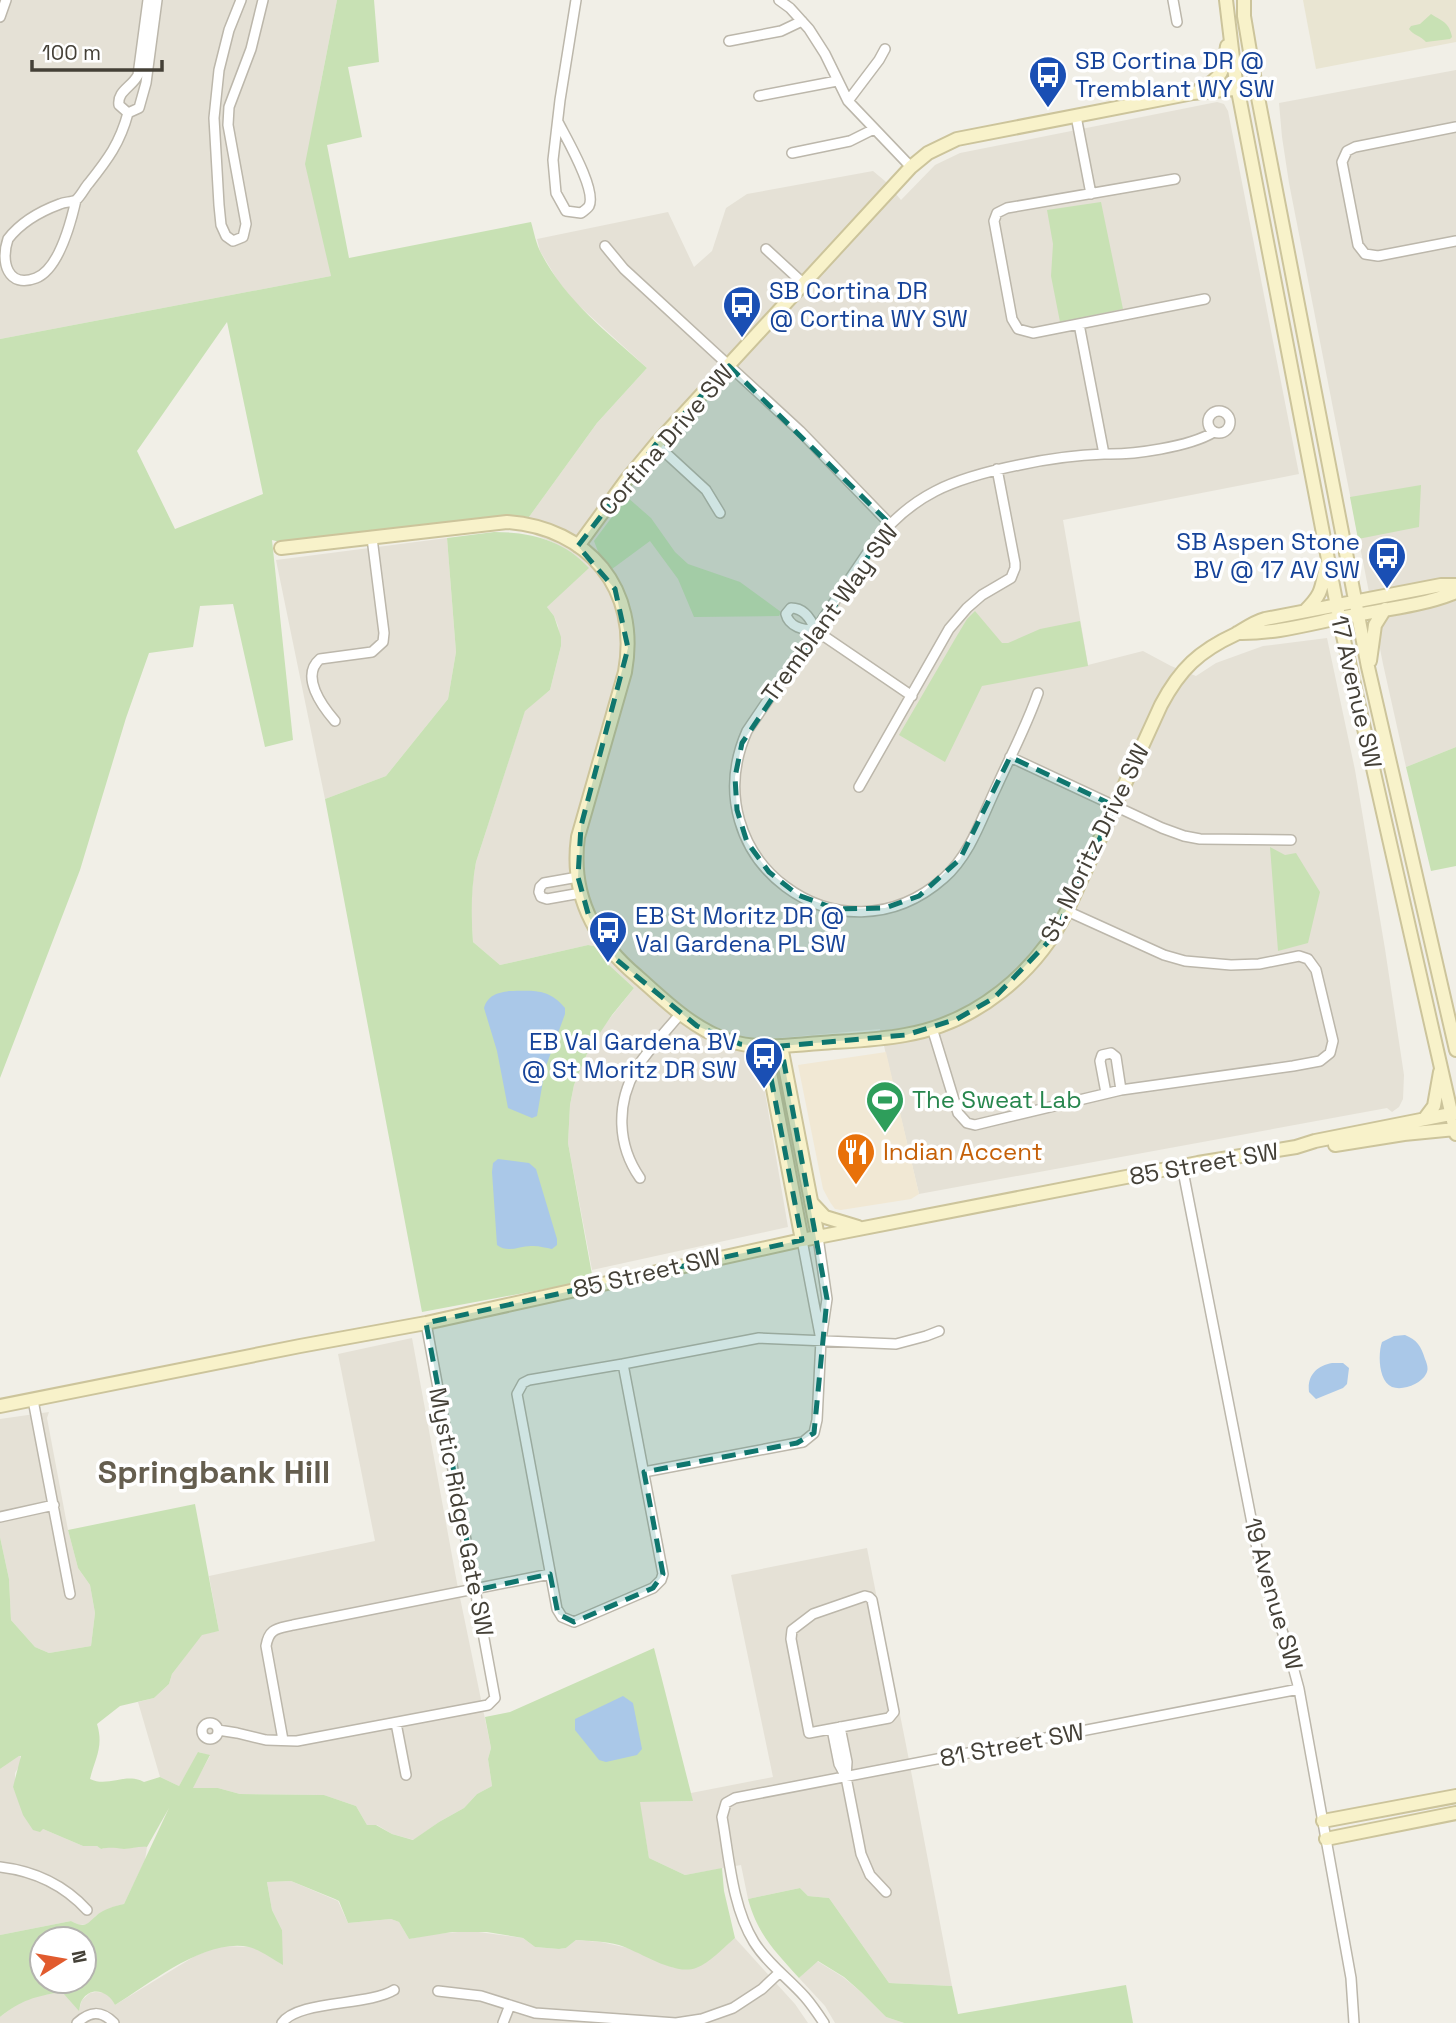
<svg xmlns="http://www.w3.org/2000/svg" width="1456" height="2023" font-family="'Space Grotesk',sans-serif">
<style>
.residential{fill:#e5e1d6}
.commercial{fill:#f1e8d4}
.education{fill:#e9e5d2}
.green{fill:#c8e1b4;fill-rule:evenodd}
.water{fill:#aac8e8}
.lines{fill:none;stroke-linecap:round;stroke-linejoin:round}
.street-casing{stroke:#bcb7ab;stroke-width:12}
.secondary-casing{stroke:#ccc49b;stroke-width:16}
.street{stroke:#fff;stroke-width:9}
.secondary{stroke:#f8f2ca;stroke-width:12}
.marked{fill:#0f766e;fill-opacity:0.2;stroke:#0f766e;stroke-width:5;stroke-dasharray:14 9;stroke-linejoin:round}
.labels{text-anchor:middle;stroke-width:7;stroke-linejoin:round;paint-order:stroke}
.transit-label{font-size:24px;fill:#164399;stroke:#fff;text-anchor:start}
.street-label{font-size:24px;fill:#444037;stroke:#fff}
.leisure-label{font-size:24px;fill:#27864d;stroke:#fff;text-anchor:start}
.food-label{font-size:24px;fill:#c56008;stroke:#fff;text-anchor:start}
.district-label{font-size:32px;font-weight:bold;fill:#655e4f;stroke:#fff}
</style>
<rect width="100%" height="100%" fill="#f1efe7"/>
<path class="residential" d="M0 0H337L319 92 329 262 331 276 0 339Z
M1456 70V747L1406 767 1383 664 1289 183 1282 137 1279 103Z
M1217 102 1224 104 1228 111 1299 474 1063 520 1088 665 1143 651 1171 666 1196 676 1216 663 1263 646 1327 638 1355 770 1385 949 1404 1075 1403 1099 1399 1107 1392 1112 1387 1108 919 1194 880 1029 756 1040 788 1227 592 1270 568 1143 570 1105 574 1085 589 1049 599 1032 634 988 608 964 594 946 588 945 500 965 473 942 471 909 473 880 476 862 525 710 550 690 561 646 558 626 554 616 547 607 549 604 554 543 535 535 529 517 597 423 647 368 575 302 558 281 540 251 537 239 668 212 694 267 712 251 726 208 747 194 873 171 885 181 901 200 935 165 960 153Z
M447 538 456 652 448 699 386 776 325 799 276 560Z
M412 1338 457 1583 491 1748 488 1759 492 1786 477 1794 464 1808 439 1822 414 1840 392 1834 377 1825H367L356 1806 324 1795 240 1794 218 1788H192L210 1756 199 1752 179 1786 160 1777 138 1702 154 1698 169 1684 172 1674 202 1634 219 1631 209 1576 375 1541 338 1354Z
M49 1412 47 1418 68 1530 78 1568 90 1585 95 1613 91 1646 49 1653 35 1647 11 1620 9 1579 0 1537V1419Z
M867 1548 907 1750 952 1986 889 1983 829 1898 808 1896 800 1888 748 1899 741 1865 685 1875 649 1858 639 1802 692 1801 691 1793 773 1777 731 1575Z
M20 1755 21 1763 15 1773V1783L13 1787 19 1801 43 1829 83 1846H97L101 1849 113 1846 124 1849 141 1846 147 1847 145 1860 124 1904 113 1907 96 1916 89 1924 79 1925 71 1921 0 1935V1769Z
M291 1881 338 1901 348 1923 391 1919 399 1922 409 1939 433 1934 471 1931 523 1938 535 1947 559 1949 566 1948 576 1940 601 1942 628 1948 674 1968 709 1960 735 1938 795 2004 808 2023H0V2017L14 2006 35 1996 62 1992 79 2010 82 2000 90 1993 96 1992 106 1993 111 1997 115 2005 195 1956 220 1946 250 1947 282 1930 272 1910 267 1882Z
M817 1961 843 1977 861 1992 886 2017 904 2023H835L825 2006 799 1978Z"/>
<path class="commercial" d="M886 1052 919 1194 911 1199 841 1210 835 1209 830 1202 823 1189 798 1065Z"/>
<path class="education" d="M1303 0H1456V42L1316 69Z"/>
<path class="green" d="M337 0H374L379 62 348 67 362 137 327 145 349 258 531 222C534 232 536 244 541 253 565 300 608 333 647 368L597 423 529 517 508 516 280 542 272 540 293 740 265 747 233 604 200 606 193 647 149 653 126 718 80 870 0 1078V339L331 276 305 164ZM227 322 263 494 175 529 137 451Z
M1431 14C1442 21 1449 22 1452 37L1450 39 1426 42C1421 36 1413 35 1409 29L1411 26 1420 24Z
M1101 202 1123 309 1060 322 1051 276 1053 244 1047 210Z
M1421 485 1419 527 1358 539 1350 497Z
M627 497 651 518 675 552 688 564 740 582 781 612 779 616 694 617 678 579 650 541 612 569 599 554 594 541Z
M494 532C530 532 564 540 589 568L547 607 554 616 561 637V646L550 690 525 711 476 862C471 889 471 915 473 942L500 965 588 945 594 946 608 964 634 988 612 1015 589 1049 574 1085 570 1105 568 1143 593 1280 422 1312 325 799 386 776 448 699 456 652 447 538Z
M975 611 1002 643H1008L1040 629 1080 621 1088 666 982 686 945 762 899 735 955 639 967 619Z
M1456 747V866L1431 871 1406 767Z
M1270 847 1285 855 1296 853 1320 892 1308 943 1278 951Z
M195 1504 219 1631 202 1635 172 1674 169 1684 154 1698 120 1706 97 1724C104 1747 95 1758 90 1779 108 1788 125 1772 144 1782L160 1777 179 1786 198 1752 210 1755 193 1788H218L240 1794 324 1795 356 1806 367 1825H376L392 1834 413 1840 439 1822 464 1808 477 1794 492 1786 488 1759 491 1748 485 1717 510 1712 654 1648 693 1801 640 1802 649 1858 685 1875 722 1868 724 1891 735 1938C723 1948 711 1962 696 1968 674 1976 641 1952 619 1945 605 1941 590 1941 576 1940L566 1948 559 1949 535 1947 523 1938 487 1932H452L409 1939 399 1922 391 1919 348 1923 339 1901 335 1899 291 1881 267 1882 272 1910 282 1930 283 1965C273 1959 260 1950 249 1947 205 1938 151 1983 115 2005 109 1992 92 1985 82 2000 80 2003 80 2007 79 2011L62 1992C36 1996 21 2000 0 2017V1935L71 1921C85 1929 87 1924 96 1916 103 1909 115 1906 124 1904L169 1808 147 1847C139 1846 132 1849 124 1849 114 1848 111 1847 101 1849L97 1846H83L43 1829 40 1832 33 1830 23 1815 13 1787 21 1756H19L0 1769V1537L9 1579 11 1620 35 1647 49 1653 91 1646 95 1613 90 1585 78 1568 68 1530ZM42 1939H84V1981H42Z
M800 1888 808 1896 829 1898 889 1983 952 1986 958 2014 1126 1985 1133 2023H904L886 2017 861 1992 844 1977 818 1961 799 1978C774 1950 758 1935 748 1899Z"/>
<path class="water" d="M509 991C534 991 548 988 565 1008V1014L545 1069 537 1116 532 1118 508 1108 497 1051 484 1008C488 995 497 993 509 991Z
M498 1159 529 1163 536 1169 557 1239V1245L552 1249C546 1248 540 1246 533 1246 520 1245 509 1254 497 1245L492 1172 493 1163Z
M1405 1335C1417 1340 1421 1346 1425 1359 1427 1364 1429 1369 1426 1374 1421 1384 1403 1391 1392 1387 1378 1381 1378 1353 1382 1342L1394 1336Z
M1332 1363H1343L1349 1368 1347 1384 1343 1388 1316 1399 1309 1392C1307 1375 1317 1366 1332 1363Z
M623 1696 633 1703 642 1749 637 1755 606 1762 599 1760 575 1730V1719Z"/>
<g class="lines">
<defs>
<path id="street" d="M148 0 138 75C132 87 117 91 119 105L128 113 139 108 146 83 157 0
M241 0 229 30 219 70 214 118 219 205 221 225 226 236 233 241 243 237 246 224 228 125 229 107 251 49 263 0
M779 0 790 8 809 29 825 54 848 101 911 167
M1173 0 1177 22
M0 17 6 0
M729 41 781 31 802 21
M759 96 837 81
M848 101 879 60 885 49
M1076 116 1091 194
M558 122C566 138 597 190 589 206 587 209 584 211 581 213L566 211 556 193 553 160 560 100 576 0
M1456 127 1355 147 1347 151 1342 162 1358 245 1365 254 1378 256 1456 241
M792 153 850 141 874 129
M1175 179 1007 208 997 213 994 221 1012 319 1018 329 1033 333 1205 299
M76 200C71 222 59 269 36 278 8 289 0 262 8 239 21 222 41 211 60 204 65 202 72 202 76 200 81 196 85 187 89 183 108 159 120 143 128 113
M605 246 624 269 800 431 890 524
M766 249 804 284
M1208 422a11 11 0 1 1 22 0a11 11 0 1 1-22 0Z
M656 444 706 490 720 513
M1104 454C1133 455 1189 447 1214 432
M791 608C804 608 811 619 815 630 804 630 789 627 786 614Z
M815 630 912 696
M1038 693C1027 725 1011 755 997 786 982 817 971 854 944 878 840 970 691 858 747 731L870 549C909 494 955 478 1019 465 1047 459 1075 455 1104 454L1079 324
M335 721C322 706 300 676 320 659L372 652 383 642 384 633 372 538
M1010 757 1162 828 1184 836 1200 839 1291 840
M859 787 949 629 967 608 982 595 1011 578 1015 568V563L997 469
M578 877 544 883 540 887 539 892 541 897 547 899 581 893
M932 1028 958 1113 967 1123 975 1125 1121 1090 1293 1066 1320 1061 1330 1053 1333 1041 1316 970 1308 959 1299 956 1259 964 1231 965 1185 961 1164 955 1067 911
M1106 1093 1100 1061 1102 1055 1111 1053 1116 1057 1121 1090
M1182 1166 1261 1569 1288 1648 1299 1689 1351 1978 1354 2023
M640 1178C617 1145 616 1104 636 1069 647 1051 667 1030 681 1013
M802 1240 820 1335
M623 1364 663 1574 661 1580 653 1588 574 1622 562 1617 557 1609 517 1394 523 1383 529 1380Z
M623 1364 759 1338 896 1344 926 1336 939 1331
M33 1400 70 1594
M644 1472 797 1443 803 1442 814 1433 817 1420 821 1340 827 1299 818 1237
M0 1517 54 1505
M865 1596 869 1597 872 1600 894 1712 889 1718 809 1733 791 1639 792 1630 813 1614Z
M396 1723 406 1775
M202 1731a8 8 0 1 1 16 0a8 8 0 1 1-16 0Z
M840 1727 847 1762 846 1777 861 1854 870 1875 886 1892
M832 1729 839 1764 845 1775
M218 1730 237 1733 266 1740 297 1741 488 1705 495 1698 426 1323
M283 1740 266 1646C269 1628 277 1629 293 1625L550 1574
M0 1867C34 1871 64 1885 87 1910
M438 1991 481 1996 535 2013 676 2023 702 2019 733 2008 762 1989 780 1972
M77 2023C90 2011 101 2010 114 2023
M282 2023C298 2000 368 2006 394 1990
M503 2023 510 2005
M824 2023C818 2014 812 2005 805 1997 788 1978 767 1963 754 1942 732 1907 729 1856 722 1817L726 1803 735 1798 1299 1689"/>
<path id="secondary" d="M1226 0 1235 75 1341 627 1456 1134
M1244 0V16L1256 87 1368 667 1456 1050
M1200 89C1222 79 1224 70 1227 46
M578 546 627 479 656 444 911 167 928 153 957 139 1193 93 1244 88
M281 548 507 522C589 528 640 589 625 672L578 837C570 895 594 940 637 976 664 1000 692 1028 727 1040 758 1051 789 1045 821 1043 849 1041 878 1040 905 1035 976 1023 1036 973 1067 911L1161 705C1180 669 1199 651 1236 634 1246 628 1254 622 1265 619L1441 585H1456
M1305 611C1322 594 1321 590 1326 566
M1237 633C1272 634 1305 625 1339 618 1377 610 1420 607 1456 592
M1370 661 1375 625 1385 609
M781 1046 818 1237
M765 1047 802 1240
M1425 1118 1434 1106 1440 1072
M1335 1145 1404 1134 1456 1129
M811 1202 825 1217 858 1227
M0 1406 300 1346 426 1323 802 1240 1198 1163 1296 1147 1315 1141 1456 1113
M1323 1821 1456 1796
M1326 1839 1456 1813"/>
</defs>
<use href="#street" class="street-casing"/>
<use href="#secondary" class="secondary-casing"/>
<use href="#street" class="street"/>
<use href="#secondary" class="secondary"/>
</g>
<path class="marked" d="M729 366 890 524 742 743 735 777 737 810 747 842 769 872 798 895 836 909 885 908 919 896 960 859 1010 757 1115 806 1054 936 994 998 957 1019 906 1035 781 1046 827 1299 814 1433 797 1443 644 1472 663 1574 653 1588 574 1622 558 1614 550 1574 476 1590 426 1323 802 1240 765 1047 740 1044 697 1026 617 960 589 917 578 877 581 826 628 648 615 589 578 546 656 444Z"/>
<defs>
<symbol id="bus-pin" viewBox="-11 -11 22 30"><path d="M0 17L-7.5 6A9.5 9.5 0 1 1 7.5 6Z" fill="#1a4fb4" stroke="#fff"/><path d="M-5-6H5V4H4V6H2V4H-2V6H-4V4H-5ZM-3.5-4V0h7V-4ZM-3.5 1.2v1.5H-2V1.2ZM2 1.2v1.5H3.5V1.2Z" fill="#fff"/></symbol>
<symbol id="stadium-pin" viewBox="-11 -11 22 30"><path d="M0 17L-7.5 6A9.5 9.5 0 1 1 7.5 6Z" fill="#2e9e5b" stroke="#fff"/><path d="M0-5a6.5 5 0 1 0 0 10a6.5 5 0 1 0 0-10ZM-3.5-1.8h7v3.6h-7Z" fill="#fff"/></symbol>
<symbol id="restaurant-pin" viewBox="-11 -11 22 30"><path d="M0 17L-7.5 6A9.5 9.5 0 1 1 7.5 6Z" fill="#e8710a" stroke="#fff"/><path d="M-5-6h1v4h1v-4h1v4h1v-4h1v5L-1.5 .5V6h-2V.5L-5-1ZM5-6V6H3V1.5H1.5Q1.5-4 5-6Z" fill="#fff"/></symbol>
</defs>
<g fill-rule="evenodd">
<use href="#bus-pin" x="1026" y="53" width="44" height="60"/>
<use href="#bus-pin" x="720" y="283" width="44" height="60"/>
<use href="#bus-pin" x="1365" y="534" width="44" height="60"/>
<use href="#bus-pin" x="586" y="908" width="44" height="60"/>
<use href="#bus-pin" x="742" y="1034" width="44" height="60"/>
<use href="#stadium-pin" x="863" y="1078" width="44" height="60"/>
<use href="#restaurant-pin" x="834" y="1130" width="44" height="60"/>
</g>
<g class="labels">
<g class="transit-label">
<text x="1075" y="69">SB Cortina DR @<tspan x="1075" dy="28">Tremblant WY SW</tspan></text>
<text x="769" y="299">SB Cortina DR<tspan x="769" dy="28">@ Cortina WY SW</tspan></text>
<text x="1360" y="550" text-anchor="end">SB Aspen Stone<tspan x="1360" dy="28">BV @ 17 AV SW</tspan></text>
<text x="635" y="924">EB St Moritz DR @<tspan x="635" dy="28">Val Gardena PL SW</tspan></text>
<text x="737" y="1050" text-anchor="end">EB Val Gardena BV<tspan x="737" dy="28">@ St Moritz DR SW</tspan></text>
</g>
<g class="street-label">
<text transform="translate(666 440) rotate(-49)" y="8">Cortina Drive SW</text>
<text transform="translate(830 613) rotate(-54)" y="8">Tremblant Way SW</text>
<text transform="translate(1356 692) rotate(77)" y="8">17 Avenue SW</text>
<text transform="translate(1095 843) rotate(-64)" y="8">St. Moritz Drive SW</text>
<text transform="translate(1204 1164) rotate(-10)" y="8">85 Street SW</text>
<text transform="translate(647 1273) rotate(-13)" y="8">85 Street SW</text>
<text transform="translate(461 1512) rotate(79)" y="8">Mystic Ridge Gate SW</text>
<text transform="translate(1273 1594) rotate(74)" y="8">19 Avenue SW</text>
<text transform="translate(1012 1745) rotate(-11)" y="8">81 Street SW</text>
</g>
<g class="leisure-label">
<text x="912" y="1108">The Sweat Lab</text>
</g>
<g class="food-label">
<text x="883" y="1160">Indian Accent</text>
</g>
<g class="district-label">
<text x="214" y="1483">Springbank Hill</text>
</g>
</g>
<g transform="translate(63 1960) rotate(79)"><circle r="33" fill="#ffffff" stroke="#b4b3af" stroke-width="2"/>
<path d="M0-5L12 26L0 18L-12 26Z" fill="#e15b2e"/>
<text y="-10" font-size="19" font-weight="bold" text-anchor="middle" fill="#444037">N</text>
</g>
<path d="M32 60v10h130v-10" fill="none" stroke="#444037" stroke-width="3.5"/>
<text x="42" y="60" font-size="21" fill="#444037" stroke="#ffffff" stroke-width="5" paint-order="stroke">100 m</text>
</svg>
